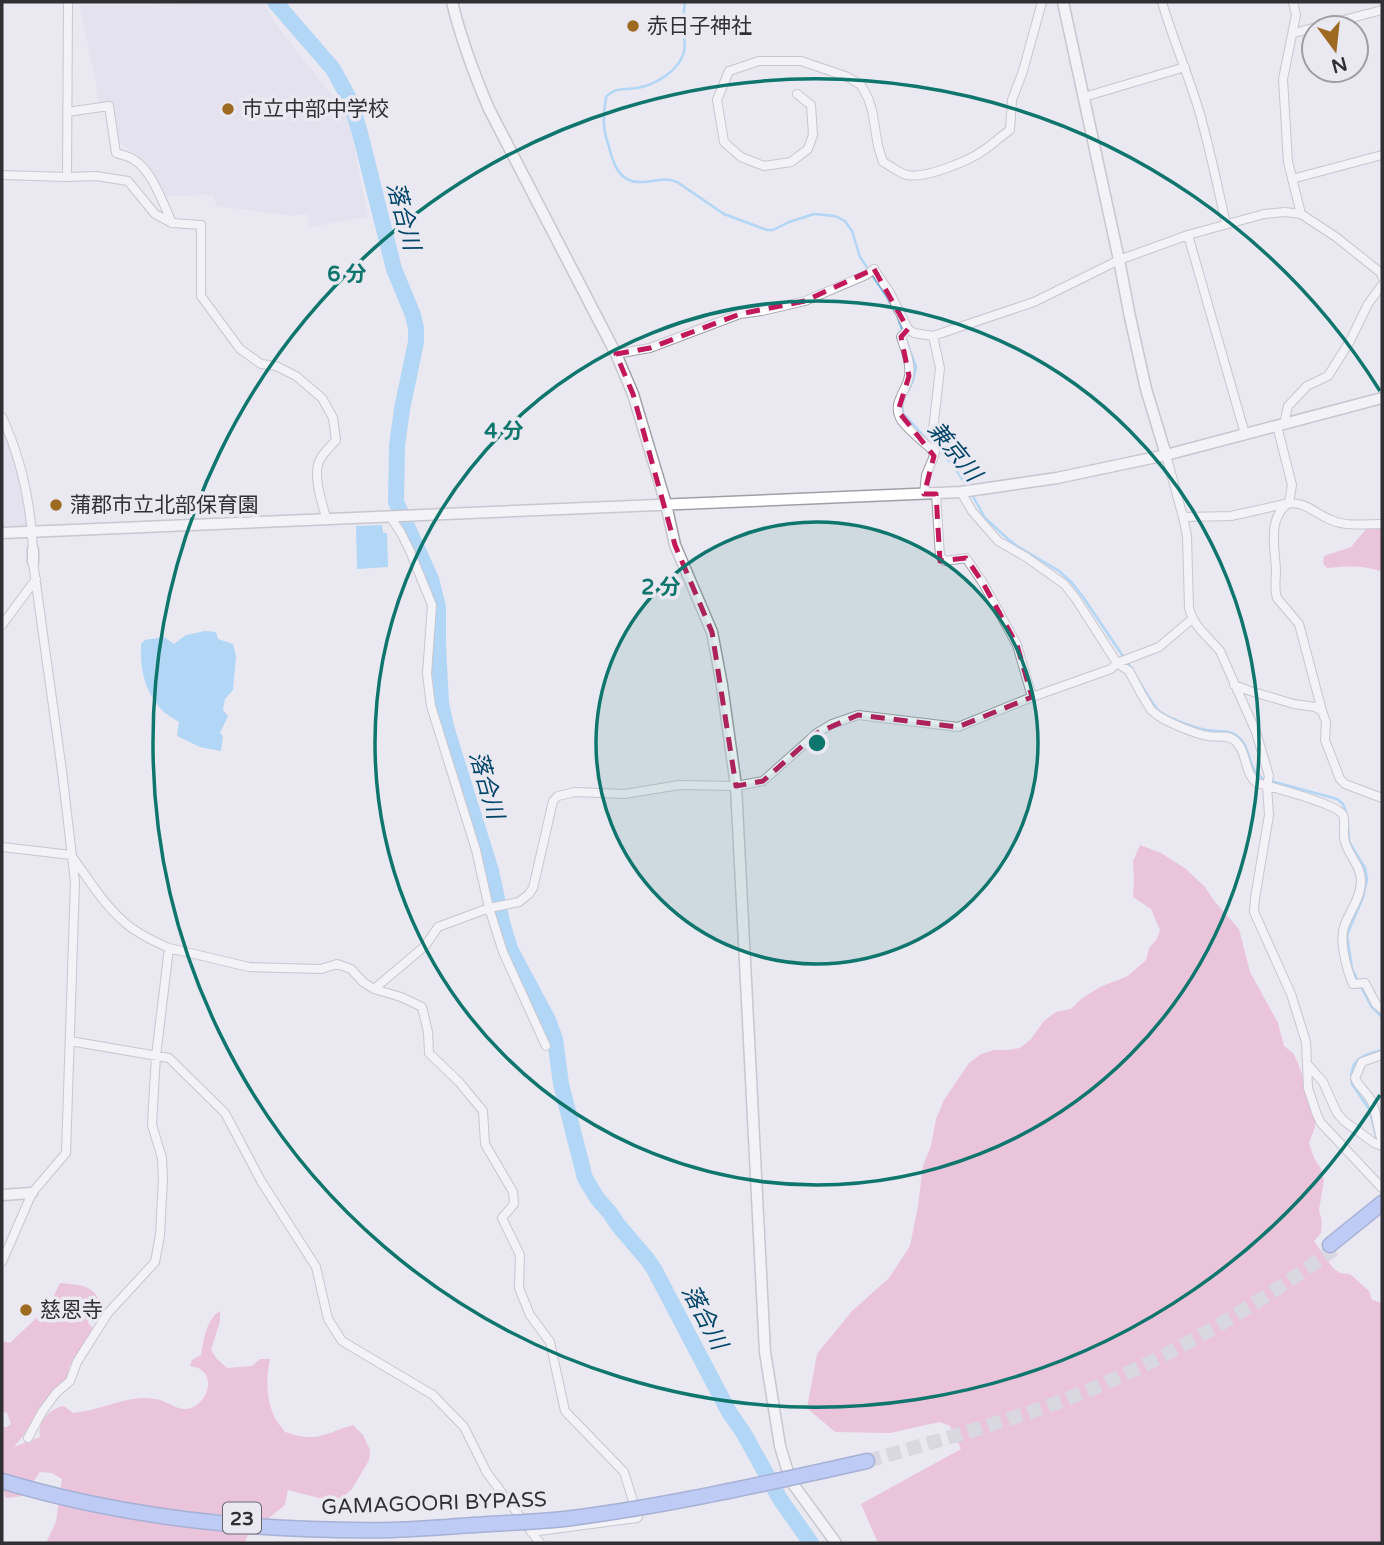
<svg xmlns="http://www.w3.org/2000/svg" width="1384" height="1545" font-family="'Varela Round','Noto Sans JP',sans-serif">
<style>
.built{fill:#dedbeb}
.green{fill:#eb9ac2}
.water{fill:#6fc1fb}
.lines{fill:none;stroke-linecap:round;stroke-linejoin:round}
.stream{stroke:#6fc1fb;stroke-width:2.5}
.river{stroke:#6fc1fb;stroke-width:16}
.trunk-tunnel{stroke:#c5c3cb;stroke-width:14;stroke-dasharray:14 7;stroke-linecap:butt}
.minor-casing{stroke:#a09ea7;stroke-width:10}
.tertiary-casing{stroke:#a09ea7;stroke-width:13}
.trunk-casing{stroke:#586fb4;stroke-width:17}
.minor{stroke:#fff;stroke-width:8}
.tertiary{stroke:#fff;stroke-width:10}
.trunk{stroke:#8ba8fb;stroke-width:14}
.trunk-bridge-casing{stroke:#586fb4;stroke-width:17;stroke-linecap:butt}
.trunk-bridge{stroke:#8ba8fb;stroke-width:14}
.marked{fill:none;stroke:#c2185b;stroke-width:5;stroke-dasharray:14 9;stroke-linejoin:round}
.ring{fill:none;stroke:#0f766e;stroke-width:3.5}
.poi-dot{fill:#9e6921;stroke:#eae8f1;stroke-width:2.5}
.labels{text-anchor:middle;stroke-width:7;stroke-linejoin:round;paint-order:stroke}
.shield{fill:#eae8f1;stroke:#68666c;stroke-width:2}
.shield-label{font-size:19px;font-weight:bold;fill:#302f33}
.poi-label{font-size:21px;fill:#302f33;stroke:#eae8f1;text-anchor:start}
.street-label{font-size:21px;fill:#302f33;stroke:#eae8f1}
.water-label{font-size:23px;font-style:italic;fill:#004569;stroke:#eae8f1}
.centre{fill:#0f766e;stroke:#eae8f1;stroke-width:3.5}
.ring-label{font-size:21px;text-anchor:middle;font-weight:bold;fill:#0f766e;stroke:#eae8f1;stroke-width:7;stroke-linejoin:round;paint-order:stroke}
</style>
<rect width="100%" height="100%" fill="#eae8f1"/>
<path class="built" d="M207 2H264L277 26 348 116 368 217 310 227 307 214 293 216 217 206 212 195 166 196 145 161 119 142 112 102 100 103 80 6 199 4Z
M2 418 13 440 32 532 2 533Z"/>
<path class="green" d="M1382 527V572C1365 565 1346 566 1327 568L1323 563 1324 556 1351 547 1367 528Z
M1140 845 1161 853 1186 869 1205 887 1215 902 1239 929 1250 972 1278 1023 1284 1046 1294 1054 1303 1077 1315 1115V1127L1309 1143 1314 1158 1321 1169 1324 1180 1319 1210 1322 1221 1321 1233 1314 1241 1333 1268 1340 1273 1350 1274 1369 1291 1372 1300 1382 1303V1543H878L861 1504 961 1449 950 1426 940 1422 890 1433 835 1432 807 1408 817 1354 852 1311 889 1278 910 1246 918 1206 923 1166 931 1146 936 1119 944 1100 969 1063 981 1054 994 1050H1009L1020 1048 1031 1039 1044 1021 1056 1012 1071 1009 1081 999 1100 987 1128 976 1146 960 1149 948 1157 939 1160 930 1151 909 1133 897 1134 881 1133 861Z
M60 1283C80 1285 95 1284 101 1306L97 1313 89 1319 88 1323 94 1329 69 1367 67 1378 40 1408 23 1436 14 1447 40 1437C37 1422 49 1409 64 1406L73 1413C97 1411 119 1399 143 1398 150 1398 159 1399 165 1402 175 1406 179 1411 191 1408 206 1403 216 1379 200 1369 199 1368 191 1366 190 1366L192 1360 201 1355C204 1340 206 1319 220 1311V1321L211 1350 217 1359 227 1368 252 1366 260 1359H270C266 1378 266 1400 275 1418 277 1423 282 1427 285 1432 319 1443 322 1434 353 1425L363 1435 370 1450 369 1460 352 1489 342 1498H319L288 1490 285 1505 249 1534 244 1543H46L56 1522 62 1479 52 1473 40 1472 23 1496 6 1498 2 1486V1427H7L11 1424 7 1413 2 1412V1341L10 1343 49 1306Z"/>
<path class="water" d="M382 525 383 533H387L388 567 357 569 356 526Z
M205 631 216 632 218 639 233 644 236 656 233 690 225 699 223 710 228 716 220 733 223 736 221 751 200 747 177 736 179 722C173 718 165 714 160 708 144 690 140 667 141 644L145 640 164 637 174 644 186 635Z"/>
<g class="lines">
<path class="stream" d="M685 2C684 9 683 17 683 24 683 34 686 43 684 52 679 71 655 85 637 88 624 90 615 87 606 97 605 106 603 116 604 125 604 133 607 140 609 147 613 163 619 182 639 182 653 183 664 176 677 182L724 214 767 230H773L789 222 814 214 835 216 845 221 852 231 860 257 887 297 895 312
M898 318 916 367 913 381 902 402 903 413 929 442
M937 449 951 463 968 487
M971 493 985 518 1008 539 1017 546 1059 571 1072 583 1083 597 1131 668
M1136 677C1143 687 1149 699 1157 709 1164 717 1195 728 1206 730 1217 732 1228 729 1237 736 1253 747 1246 772 1265 779
M1271 781 1337 799 1343 804 1347 815
M1348 825 1349 842 1365 868 1367 879 1363 897 1347 935 1352 969 1371 1006 1382 1017
M1378 1143 1369 1109 1352 1084C1348 1059 1363 1055 1382 1050"/>
<path class="river" d="M275 2 333 69 351 102 361 137 394 269 413 315 416 328V342L402 409 397 446 396 502 431 579 438 607V646L441 703 446 727 491 871 502 922 510 949 548 1020 555 1039 561 1084 585 1178 597 1198 610 1213 618 1225 647 1259 654 1269 729 1412 743 1432 780 1499 811 1543"/>
<path class="trunk-tunnel" d="M867 1461C927 1444 987 1427 1045 1407 1149 1370 1245 1314 1334 1249"/>
<defs>
<path id="minor" d="M1162 2C1173 40 1189 76 1200 114 1210 150 1218 188 1226 224
M1293 2 1296 15 1283 79 1288 162 1301 214
M1294 33 1382 10
M797 94 811 105 813 135 808 149 791 162 764 166 741 157 724 142 717 100 729 71 759 61H801L848 77 861 85 868 98 872 110 878 146 883 162C891 166 899 173 907 175 925 179 969 161 984 150 993 144 1001 136 1010 130L1012 100 1023 71 1042 2
M1084 97 1185 67
M67 112 109 106 116 153C122 155 128 156 133 159 152 170 163 203 172 223
M2 175 67 177 96 176 128 181 155 214 172 223 201 225V296L240 349 261 364 276 366 296 376 322 398 333 418 336 440C331 446 325 451 321 458 311 472 322 504 327 520
M67 177 68 2
M1292 179 1382 155
M1188 235 1245 434
M908 329 901 337C905 349 911 363 909 376 907 390 892 403 900 418 905 428 923 441 932 450L934 456
M616 354 650 348 740 314 762 311 805 301 866 275 874 269 890 293 908 329 914 333 933 336 1034 302 1119 260 1188 235 1264 214 1285 212 1301 214 1336 237 1381 273 1382 277
M2 417C21 458 31 505 33 550
M1284 424 1288 406 1307 386 1328 376 1350 341 1368 304 1382 285
M1277 426 1292 485 1289 503C1267 517 1275 548 1276 570 1276 580 1274 589 1277 598L1299 624 1322 711
M1166 455 1183 517 1187 536 1189 608C1195 629 1207 635 1220 651L1256 732 1269 776 1267 786 1269 815 1255 898 1254 912 1291 994 1306 1042 1308 1088 1317 1115 1321 1123 1382 1188
M961 492 972 511 998 541 1026 557 1064 584 1076 599 1117 663 1129 671 1142 695 1151 710 1157 715C1167 722 1195 734 1208 736 1217 738 1227 734 1234 740 1248 751 1243 772 1257 783 1272 787 1337 804 1343 815 1346 823 1342 833 1345 842 1349 856 1361 866 1361 881 1361 898 1349 912 1344 927 1339 941 1347 971 1353 984L1365 983 1376 1004 1382 1009
M924 494 926 475 934 456 936 444 933 430 940 368 933 336
M936 494 940 556 945 561 966 558 983 583 1017 645 1032 697
M390 516 401 533 410 551 432 605 427 674 431 706 476 850 489 908 503 952 546 1046
M1183 517 1231 516 1289 503C1308 503 1314 513 1331 520 1347 527 1365 524 1382 524
M2 625 36 579
M1234 685 1250 691 1294 704 1315 707 1322 711 1326 722 1325 740 1340 779 1345 784 1382 798
M2 847 71 855C87 877 102 902 122 920 134 932 153 941 169 948L249 967 321 969 337 964 351 969 363 982 374 989 401 997 422 1007 428 1032 429 1053 459 1082 483 1111 485 1144 513 1192 514 1204 502 1218 520 1255 519 1288 530 1315 550 1342 565 1411 624 1472 638 1517 637 1518 531 1532
M374 989 425 946 438 927 489 908 519 902 529 894 533 888 553 801 558 796 575 792 625 794 679 785 736 786 763 781 817 733 832 724 858 715 958 727 1032 697 1111 669 1117 663 1159 647 1192 619
M70 1041 169 1058 225 1113 261 1181 316 1267 328 1319 342 1341 433 1395 464 1427 487 1473 540 1543
M1382 1055 1362 1062 1355 1078C1359 1088 1368 1093 1372 1102 1377 1115 1378 1130 1382 1142
M1308 1065 1323 1082 1337 1113 1344 1121 1374 1143 1382 1146
M2 1262 32 1193 66 1153 75 882 62 771 33 562
M28 1438 42 1412 56 1393 70 1381 77 1362 108 1313 155 1262 160 1235 163 1178 162 1158 152 1125 153 1106 156 1056 169 948"/>
<path id="tertiary" d="M452 2C461 39 474 74 489 109L616 354 633 394 666 504 675 545 712 632 722 685 736 786 765 1352 780 1446 786 1466 793 1484 836 1543
M1063 2 1119 260 1130 317 1146 389 1166 455
M2 533 961 492 1057 478 1166 455 1382 398
M33 550V562
M2 1195 32 1193"/>
<path id="trunk" d="M1330 1245 1382 1203
M827 1470 867 1461
M2 1481C128 1519 262 1532 393 1530 420 1529 446 1527 473 1525"/>
</defs>
<use href="#minor" class="minor-casing"/>
<use href="#tertiary" class="tertiary-casing"/>
<use href="#trunk" class="trunk-casing"/>
<use href="#minor" class="minor"/>
<use href="#tertiary" class="tertiary"/>
<use href="#trunk" class="trunk"/>
<defs>
<path id="trunk-bridge" d="M473 1525C503 1523 534 1522 564 1519 653 1508 740 1489 827 1470"/>
</defs>
<use href="#trunk-bridge" class="trunk-bridge-casing"/>
<use href="#trunk-bridge" class="trunk-bridge"/>
</g>
<path d="M0 0H1384V1545H0ZM874 269 908 329 901 337 909 376 898 411 934 456 924 494H936L940 561 966 558 983 583 1017 645 1032 697 958 727 858 715 817 733 763 781 736 786 712 632 675 545 633 394 616 354 650 348 740 314 805 301Z" fill="#eae8f1" fill-opacity=".55" fill-rule="evenodd"/>
<path class="marked" d="M874 269 908 329 901 337 909 376 898 411 934 456 924 494H936L940 561 966 558 983 583 1017 645 1032 697 958 727 858 715 817 733 763 781 736 786 712 632 675 545 633 394 616 354 650 348 740 314 805 301Z"/>
<circle cx="817" cy="743" r="221" fill="#0f766e" fill-opacity=".12"/>
<g class="ring">
<circle cx="817" cy="743" r="221"/>
<circle cx="817" cy="743" r="442"/>
<path d="M1380 1095A664 664 0 1 1 1380 391"/>
</g>
<g class="poi-dot">
<circle cx="633" cy="26" r="7"/>
<circle cx="228" cy="109" r="7"/>
<circle cx="56" cy="505" r="7"/>
<circle cx="26" cy="1310" r="7"/>
</g>
<g class="labels">
<rect class="shield" x="223" y="1502.5" width="38" height="31" rx="5"/>
<g class="shield-label">
<text x="242" y="1525">23</text>
</g>
<g class="poi-label">
<text x="647" y="33">赤日子神社</text>
<text x="242" y="116">市立中部中学校</text>
<text x="70" y="512">蒲郡市立北部保育園</text>
<text x="40" y="1317">慈恩寺</text>
</g>
<g class="street-label">
<text transform="translate(434 1503) rotate(-2)" y="7">GAMAGOORI BYPASS</text>
</g>
<g class="water-label">
<text transform="translate(404 216) rotate(75)" y="8">落合川</text>
<text transform="translate(955 451) rotate(51)" y="8">兼京川</text>
<text transform="translate(487 785) rotate(74)" y="8">落合川</text>
<text transform="translate(705 1317) rotate(62)" y="8">落合川</text>
</g>
</g>
<circle cx="817" cy="743" r="10" class="centre"/>
<g class="ring-label">
<text x="347" y="281">6 分</text>
<text x="504" y="438">4 分</text>
<text x="661" y="594">2 分</text>
</g>
<rect width="1384" height="1545" fill="none" stroke="#302f33" stroke-width="7"/>
<g transform="translate(1335 49) rotate(165)"><circle r="33" fill="#eae8f1" stroke="#a09ea5" stroke-width="2"/>
<path d="M0-5L12 26L0 18L-12 26Z" fill="#9e6921"/>
<text y="-10" font-size="19" font-weight="bold" text-anchor="middle" fill="#302f33">N</text>
</g>
</svg>
